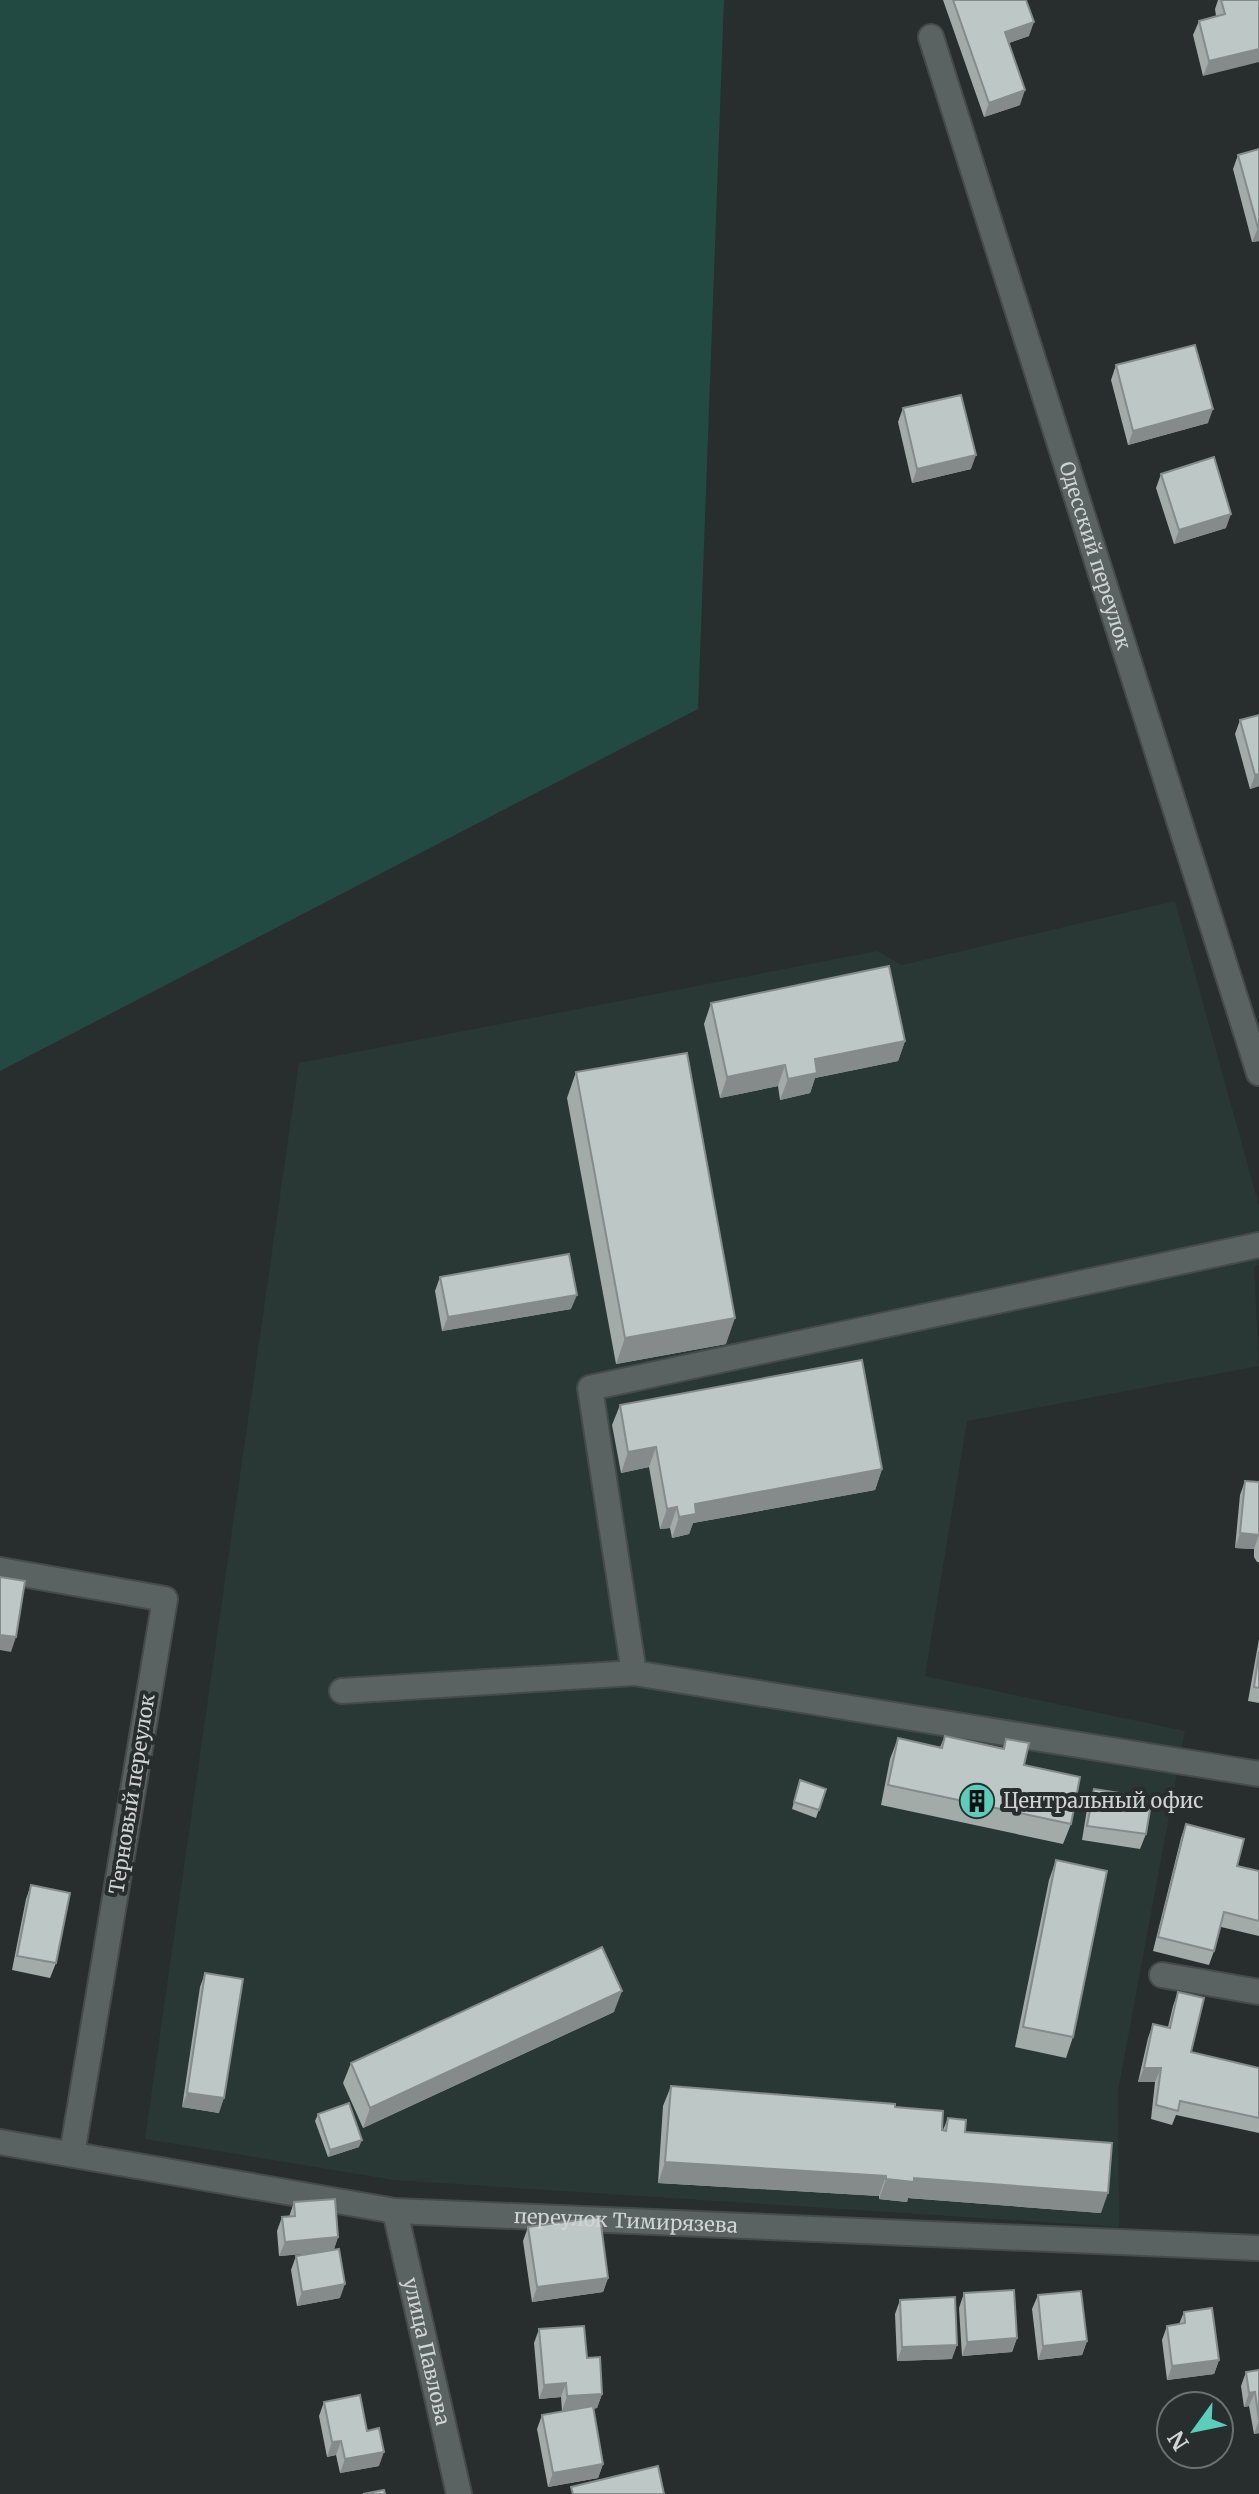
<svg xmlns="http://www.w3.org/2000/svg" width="1259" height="2494" font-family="Merriweather,serif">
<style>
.built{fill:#293835}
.green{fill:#234943}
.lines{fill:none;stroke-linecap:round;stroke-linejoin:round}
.minor-casing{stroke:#464b4a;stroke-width:28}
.minor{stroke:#5b6362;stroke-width:24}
.wall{fill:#a3aba9}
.shaded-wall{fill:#848b8a}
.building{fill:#bdc7c5;stroke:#848b8a;stroke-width:2}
.labels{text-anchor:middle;stroke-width:8;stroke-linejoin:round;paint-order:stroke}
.street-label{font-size:20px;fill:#d0d5d3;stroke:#272e2d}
.poi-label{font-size:20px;fill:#d0d5d3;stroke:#272e2d;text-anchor:start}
</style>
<rect width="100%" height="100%" fill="#272e2d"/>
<path class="built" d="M1175 901 1259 1206V1265L1254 1267 1259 1366 967 1421 925 1676 1185 1731 1118 2091 1119 2227 394 2180 145 2139 299 1063 877 951 902 965Z"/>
<path class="green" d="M0 0H724L698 709 0 1071Z"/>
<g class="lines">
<defs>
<g id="minor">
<path id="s1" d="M931 37 1259 1073"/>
<path d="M1259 1245 590 1388 634 1673 1259 1774"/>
<path d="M0 1570 165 1599 72 2154"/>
<path d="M342 1691 634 1673"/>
<path d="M1162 1975 1259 1992"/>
<path id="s2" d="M0 2142 395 2211 1259 2248"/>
<path id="s3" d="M395 2211 459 2494"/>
</g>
</defs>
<use href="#minor" class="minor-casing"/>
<use href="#minor" class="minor"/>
</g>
<path class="wall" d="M943 0H1026L1029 36 1009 43 1020 105 984 117Z
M1218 0H1259L1203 76 1193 35 1199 21 1216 16 1215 9Z
M1259 149V241L1252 242 1233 169 1238 155Z
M1116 365 1208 423 1128 445 1111 380Z
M903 408 971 469 912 483 898 422Z
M1161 474 1226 528 1174 544 1156 488Z
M1240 720 1259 786 1250 789 1235 734Z
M711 1003 905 1041 898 1061 815 1078 810 1093 780 1100 778 1086 720 1098 704 1024Z
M576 1072 726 1344 616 1364 567 1098Z
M440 1277 571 1309 442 1331 435 1291Z
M620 1405 882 1469 875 1490 693 1523 689 1534 672 1538 670 1528 660 1529 649 1467 621 1473 612 1425Z
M1245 1481 1259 1482V1562H1257L1254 1557V1549L1235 1548 1240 1495Z
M1259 1639V1703L1248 1701Z
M945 1736 1003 1748 1006 1739 1024 1765 1071 1824 1063 1844 881 1805 890 1759 898 1738 940 1747Z
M800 1780 826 1789 816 1818 792 1809Z
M1094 1789 1146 1834 1140 1849 1082 1840 1088 1803Z
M1186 1824 1237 1866 1259 1871V1936L1221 1927 1214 1951 1209 1965 1153 1951 1181 1838Z
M1056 1860 1073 2037 1066 2058 1015 2047 1049 1880Z
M31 1885 56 1963 50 1978 12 1970 26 1899Z
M205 1973 219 2113 182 2107 200 1987Z
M1178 1992 1191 2052 1259 2068V2133L1176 2115 1172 2125 1151 2119 1155 2082H1138L1148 2038 1153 2024 1168 2027 1173 2006Z
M614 2012 363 2128 343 2083 351 2063Z
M671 2086 895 2107 942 2130H943L948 2118 965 2132 1101 2213 908 2198 907 2202 879 2199V2196L658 2183 663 2106Z
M318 2114 359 2147 328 2157 315 2121Z
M294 2202 338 2237 334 2249 340 2298 297 2306 291 2270 296 2256 311 2253 279 2256 277 2231 282 2217H289Z
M528 2227 608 2278 603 2292 532 2302 523 2241Z
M964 2293 1017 2338 1012 2352 962 2356 959 2308Z
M1038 2295 1087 2341 1082 2355 1038 2360 1032 2309Z
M900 2300 952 2359 897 2361 895 2314Z
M1184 2312 1219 2360 1214 2374 1167 2380 1162 2340 1167 2326 1179 2324Z
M539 2329 587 2358 602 2394 597 2408 593 2409 603 2464 598 2478 548 2487 537 2429 542 2415 571 2410 562 2411 561 2397 539 2399 534 2343Z
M1259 2370V2433L1254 2434 1249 2406 1244 2407 1241 2386 1246 2372Z
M324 2402 367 2431 379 2466 340 2473 336 2455 327 2457 319 2416Z"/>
<path class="shaded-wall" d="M1034 22 1029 36 1000 46 1005 32Z
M1259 49V62L1203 76 1209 61Z
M1025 90 1020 105 984 117 989 103Z
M1258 228H1259V241L1252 242Z
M1213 409 1208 423 1128 445 1133 431Z
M976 455 971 469 912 483 917 469Z
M1231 514 1226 528 1174 544 1179 530Z
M1259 774V786L1250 789 1255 775Z
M905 1041 898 1061 815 1078 810 1093 780 1100 788 1079 815 1059Z
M785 1065 778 1086 720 1098 727 1077Z
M577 1295 571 1309 442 1331 448 1317Z
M735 1318 726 1344 616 1364 625 1338Z
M656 1447 649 1467 621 1473 628 1452Z
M882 1469 875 1490 693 1523 689 1534 672 1538 679 1517 695 1504Z
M677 1507 670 1528 660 1529 667 1509Z
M1240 1533 1259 1535 1254 1549 1235 1548Z
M0 1635 16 1637 11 1652 0 1650Z
M622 1991 614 2012 363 2128 370 2108Z
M1144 2068H1161L1155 2082H1138Z
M187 2093 224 2098 219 2113 182 2107Z
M362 2140 359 2147 328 2157 330 2150Z
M665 2162 886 2176 879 2196 658 2183Z
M914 2178 1108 2193 1101 2213 908 2198 907 2202 879 2199 886 2179Z
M338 2237 333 2252 279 2256 285 2242Z
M608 2278 603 2292 532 2302 537 2287Z
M345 2284 340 2298 297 2306 302 2292Z
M1017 2338 1012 2352 962 2356 967 2342Z
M1087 2341 1082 2355 1038 2360 1043 2346Z
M957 2345 952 2359 897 2361 902 2347Z
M1219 2360 1214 2374 1167 2380 1172 2366Z
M566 2383 561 2397 539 2399 544 2385Z
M1255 2392 1249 2406 1244 2407 1249 2393Z
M602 2394 597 2408 562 2411 567 2396Z
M1259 2420V2433L1254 2434Z
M341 2441 336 2455 327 2457 332 2442Z
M384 2452 379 2466 340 2473 345 2459Z
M603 2464 598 2478 548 2487 553 2473Z"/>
<path class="building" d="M953 0H1026L1034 22 1005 32 1025 90 989 103Z
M1221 0H1259V49L1209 61 1199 21 1225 14Z
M1259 149V228H1258L1238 155Z
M1195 345 1213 409 1133 431 1116 365Z
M961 395 976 455 917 469 903 408Z
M1214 457 1231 514 1179 530 1161 474Z
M1259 715V774L1255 775 1240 720Z
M889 966 905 1041 815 1059 817 1073 788 1079 785 1065 727 1077 711 1003Z
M687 1053 735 1318 625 1338 576 1072Z
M569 1254 577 1295 448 1317 440 1277Z
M862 1360 882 1469 695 1504 696 1514 679 1517 677 1507 667 1509 656 1447 628 1452 620 1405Z
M1245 1481 1259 1482V1535L1240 1533Z
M0 1577 25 1581 16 1637 0 1635Z
M1259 1652V1688L1254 1687Z
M945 1736 1004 1749 1006 1739 1029 1743 1024 1765 1080 1777 1071 1824 888 1785 898 1738 942 1748Z
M800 1780 826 1789 819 1810 794 1802Z
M1094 1789 1152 1798 1146 1834 1087 1826Z
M1186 1824 1244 1839 1237 1866 1259 1871V1921L1224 1912 1214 1951 1158 1937Z
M1056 1860 1107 1871 1073 2037 1023 2027Z
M31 1885 70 1893 56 1963 17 1956Z
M602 1947 622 1991 370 2108 351 2063Z
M205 1973 243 1979 224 2098 187 2093Z
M1178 1992 1204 1998 1191 2052 1259 2068V2118L1180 2101 1178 2111 1156 2105 1161 2068H1144L1153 2024 1170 2028Z
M671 2086 895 2104V2107L943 2111 942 2130 946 2131 948 2118 966 2120 965 2132 1112 2143 1108 2193 914 2178V2182L886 2179V2176L665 2162Z
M349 2103 362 2140 330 2150 318 2114Z
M335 2199 338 2237 285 2242 282 2217 295 2216 294 2202Z
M600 2217 608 2278 537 2287 528 2227Z
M339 2249 345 2284 302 2292 296 2256Z
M1014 2290 1017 2338 967 2342 964 2293Z
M1081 2291 1087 2341 1043 2346 1038 2295Z
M955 2297 957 2345 902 2347 900 2300Z
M1212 2308 1219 2360 1172 2366 1167 2326 1185 2323 1184 2312Z
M584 2326 587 2358 600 2357 602 2394 567 2396 566 2383 544 2385 539 2329Z
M1259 2370V2420L1255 2392 1249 2393 1246 2372Z
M360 2395 367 2431 379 2428 384 2452 345 2459 341 2441 332 2442 324 2402Z
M593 2406 603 2464 553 2473 542 2415Z
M658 2466 664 2494H573L571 2487Z
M384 2490 385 2494H363Z"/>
<defs>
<symbol id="building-disc" viewBox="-11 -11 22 22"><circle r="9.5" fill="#5bcebb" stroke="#272e2d"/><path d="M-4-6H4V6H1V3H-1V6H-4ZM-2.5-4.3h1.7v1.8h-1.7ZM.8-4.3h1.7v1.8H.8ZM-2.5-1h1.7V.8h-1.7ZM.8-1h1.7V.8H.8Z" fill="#111"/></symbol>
</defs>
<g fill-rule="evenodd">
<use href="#building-disc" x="957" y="1781" width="40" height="40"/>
</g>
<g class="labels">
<g class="street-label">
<text dy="7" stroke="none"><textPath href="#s1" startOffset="544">Одесский переулок</textPath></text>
<text transform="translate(132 1794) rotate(-81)" y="7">Терновый переулок</text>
<text dy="7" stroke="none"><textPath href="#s2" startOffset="632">переулок Тимирязева</textPath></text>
<text dy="7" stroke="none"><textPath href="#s3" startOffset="144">улица Павлова</textPath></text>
</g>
<g class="poi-label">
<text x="1003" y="1808">Центральный офис</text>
</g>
</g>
<g transform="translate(1195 2430) rotate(237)"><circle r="38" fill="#272e2d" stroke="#6b716f" stroke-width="2"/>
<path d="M0-6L14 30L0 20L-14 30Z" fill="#5bcebb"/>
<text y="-12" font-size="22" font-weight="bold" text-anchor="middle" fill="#d0d5d3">N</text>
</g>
</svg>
